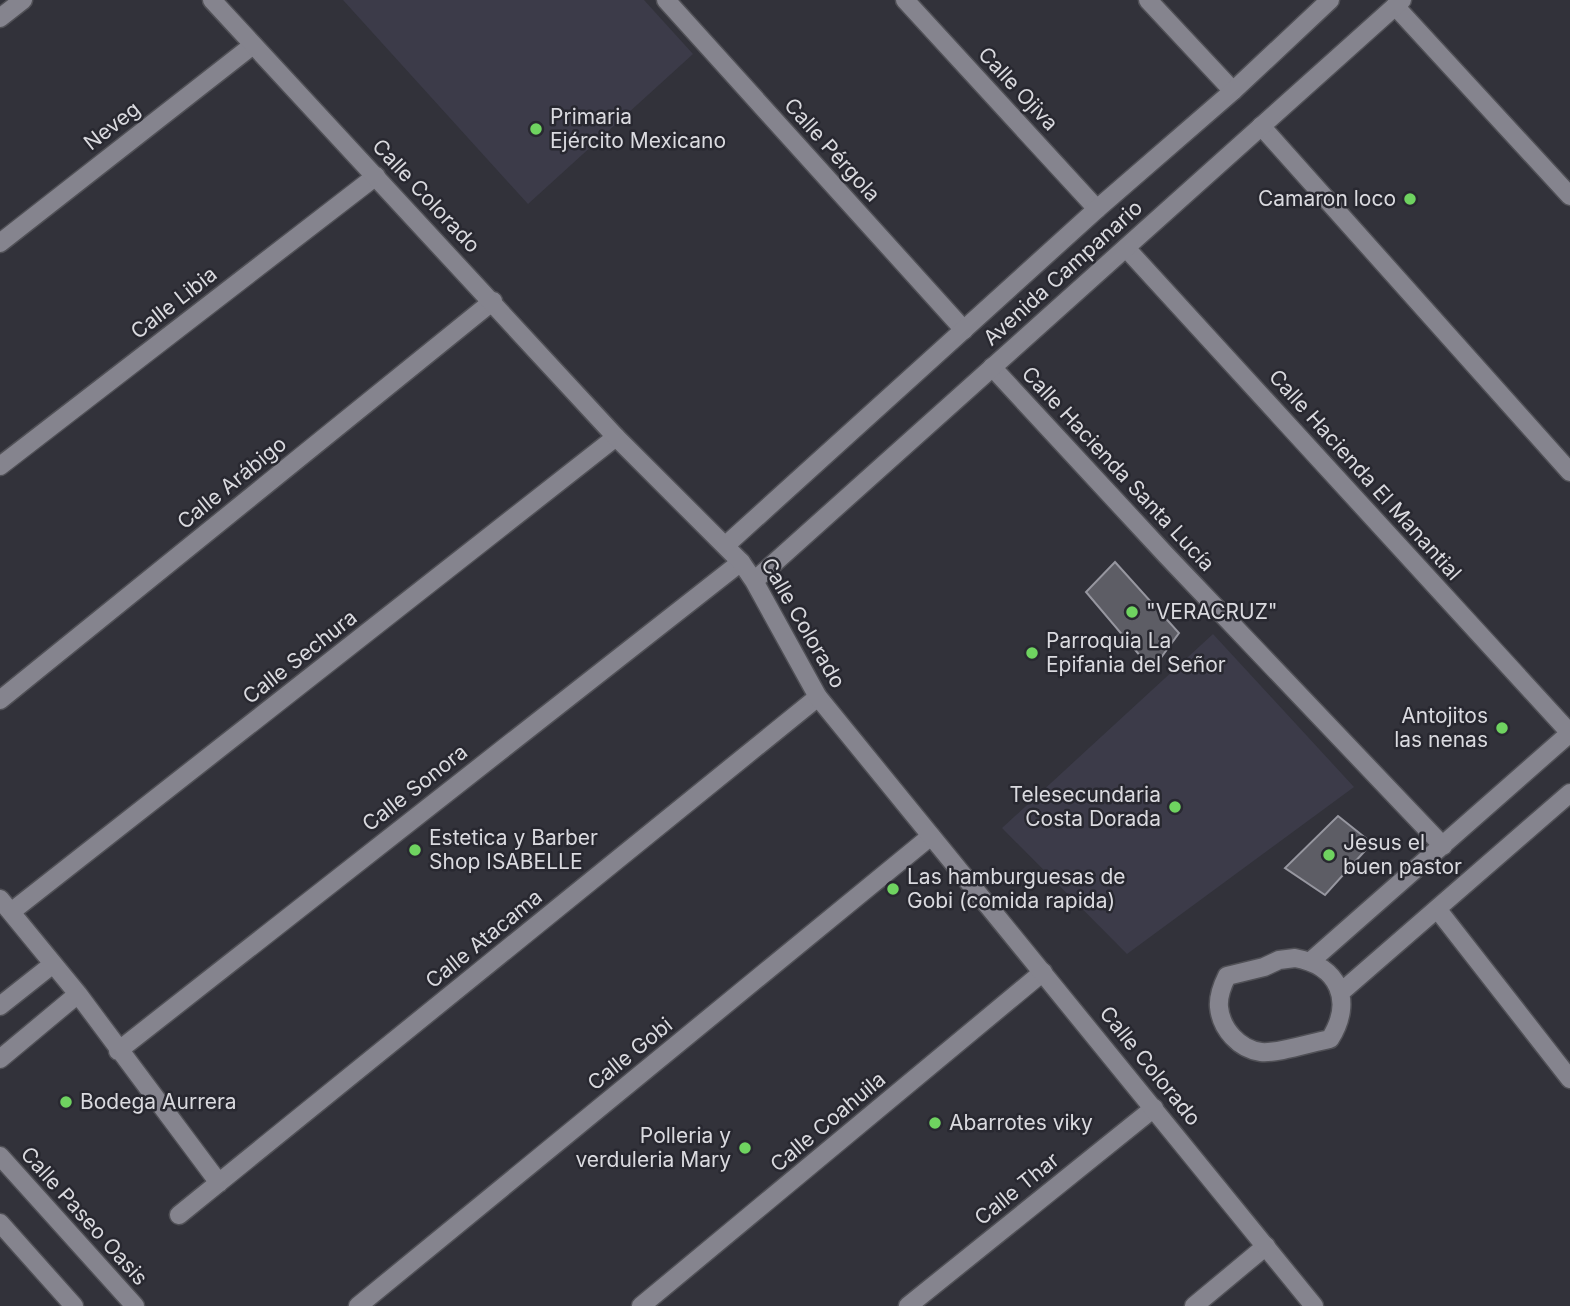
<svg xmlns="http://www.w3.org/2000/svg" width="1570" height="1306" font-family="Inter,sans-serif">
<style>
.built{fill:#3c3b49}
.building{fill:#5d5d65;stroke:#9797a0;stroke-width:2}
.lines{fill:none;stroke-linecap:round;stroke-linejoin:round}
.street-casing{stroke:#505056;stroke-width:21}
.secondary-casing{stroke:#505056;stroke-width:21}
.street{stroke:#85848e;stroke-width:18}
.secondary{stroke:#85848e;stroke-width:18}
.poi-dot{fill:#6fd360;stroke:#282830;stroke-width:2.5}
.labels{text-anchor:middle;stroke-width:5;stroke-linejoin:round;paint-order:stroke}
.street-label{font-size:21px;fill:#dadadf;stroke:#282830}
.poi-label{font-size:21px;fill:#dadadf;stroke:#282830;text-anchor:start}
</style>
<rect width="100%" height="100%" fill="#32323a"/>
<path class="built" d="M343 0H644L693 54 528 204Z
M1213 634 1354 787 1127 954 1002 828Z"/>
<path class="building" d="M1115 562 1179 633 1152 670 1086 592Z
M1338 816 1372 843 1325 895 1285 868Z"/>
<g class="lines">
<defs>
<path id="street" d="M666 0 964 330
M905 0 1097 209
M1148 0 1233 91
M1395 6 1570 196
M0 18 23 0
M1261 126 1570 472
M0 243 253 45
M1126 248 1570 733 1311 961
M992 367 1166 555 1443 846
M0 466 376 176
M0 700 493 301
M0 899 78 994 219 1183
M1438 910 1570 1079
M11 912 616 437
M1295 958C1339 966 1354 1001 1330 1039 1313 1042 1276 1054 1261 1052 1239 1049 1221 1029 1219 1007 1218 996 1222 986 1227 976L1264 967 1279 960Z
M1340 993 1570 793
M0 1006 53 964
M118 1051 741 562
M0 1059 78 994
M179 1215 818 697
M358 1306 931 836
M641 1306 1043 972
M908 1306 1154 1108
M1194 1306 1266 1246"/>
<path id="secondary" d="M212 0 616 437 741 562 754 581 818 697 1314 1306
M725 546 1097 209 1233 91 1330 0
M754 581 1402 0
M0 1156 135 1306
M0 1223 74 1306"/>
</defs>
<use href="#street" class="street-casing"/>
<use href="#secondary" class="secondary-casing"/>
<use href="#street" class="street"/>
<use href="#secondary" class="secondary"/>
</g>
<g class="poi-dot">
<circle cx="536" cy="129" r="7"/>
<circle cx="1410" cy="199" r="7"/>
<circle cx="1132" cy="612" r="7"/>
<circle cx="1032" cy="653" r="7"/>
<circle cx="1502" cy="728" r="7"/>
<circle cx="1175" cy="807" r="7"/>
<circle cx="415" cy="850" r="7"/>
<circle cx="1329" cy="855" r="7"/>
<circle cx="893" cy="889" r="7"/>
<circle cx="66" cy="1102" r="7"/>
<circle cx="935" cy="1123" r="7"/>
<circle cx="745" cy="1148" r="7"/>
</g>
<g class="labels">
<g class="street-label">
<text transform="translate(1018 89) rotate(47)" y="7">Calle Ojiva</text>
<text transform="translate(112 126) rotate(-38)" y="7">Neveg</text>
<text transform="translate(832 150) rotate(48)" y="7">Calle Pérgola</text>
<text transform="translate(426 196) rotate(47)" y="7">Calle Colorado</text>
<text transform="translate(1063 273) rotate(-42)" y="7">Avenida Campanario</text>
<text transform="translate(174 303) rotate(-38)" y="7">Calle Libia</text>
<text transform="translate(1118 469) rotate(47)" y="7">Calle Hacienda Santa Lucía</text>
<text transform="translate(1365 475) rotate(48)" y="7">Calle Hacienda El Manantial</text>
<text transform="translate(232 483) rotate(-39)" y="7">Calle Arábigo</text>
<text transform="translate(803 623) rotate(60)" y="7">Calle Colorado</text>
<text transform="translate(300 657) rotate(-38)" y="7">Calle Sechura</text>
<text transform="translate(415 788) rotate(-38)" y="7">Calle Sonora</text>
<text transform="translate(484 939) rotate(-39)" y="7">Calle Atacama</text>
<text transform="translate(630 1054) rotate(-39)" y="7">Calle Gobi</text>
<text transform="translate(1150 1066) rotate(51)" y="7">Calle Colorado</text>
<text transform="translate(828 1122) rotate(-40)" y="7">Calle Coahuila</text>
<text transform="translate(1017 1189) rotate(-39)" y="7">Calle Thar</text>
<text transform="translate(84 1216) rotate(48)" y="7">Calle Paseo Oasis</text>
</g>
<g class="poi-label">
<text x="550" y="124">Primaria<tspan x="550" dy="24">Ejército Mexicano</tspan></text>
<text x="1396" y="206" text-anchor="end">Camaron loco</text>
<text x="1146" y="619">"VERACRUZ"</text>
<text x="1046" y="648">Parroquia La<tspan x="1046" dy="24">Epifania del Señor</tspan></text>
<text x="1488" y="723" text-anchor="end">Antojitos<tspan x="1488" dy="24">las nenas</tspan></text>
<text x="1161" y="802" text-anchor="end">Telesecundaria<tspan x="1161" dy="24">Costa Dorada</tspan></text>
<text x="429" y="845">Estetica y Barber<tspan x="429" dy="24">Shop ISABELLE</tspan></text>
<text x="1343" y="850">Jesus el<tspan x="1343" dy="24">buen pastor</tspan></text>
<text x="907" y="884">Las hamburguesas de<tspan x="907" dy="24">Gobi (comida rapida)</tspan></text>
<text x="80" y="1109">Bodega Aurrera</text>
<text x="949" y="1130">Abarrotes viky</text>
<text x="731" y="1143" text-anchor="end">Polleria y<tspan x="731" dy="24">verduleria Mary</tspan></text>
</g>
</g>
</svg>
